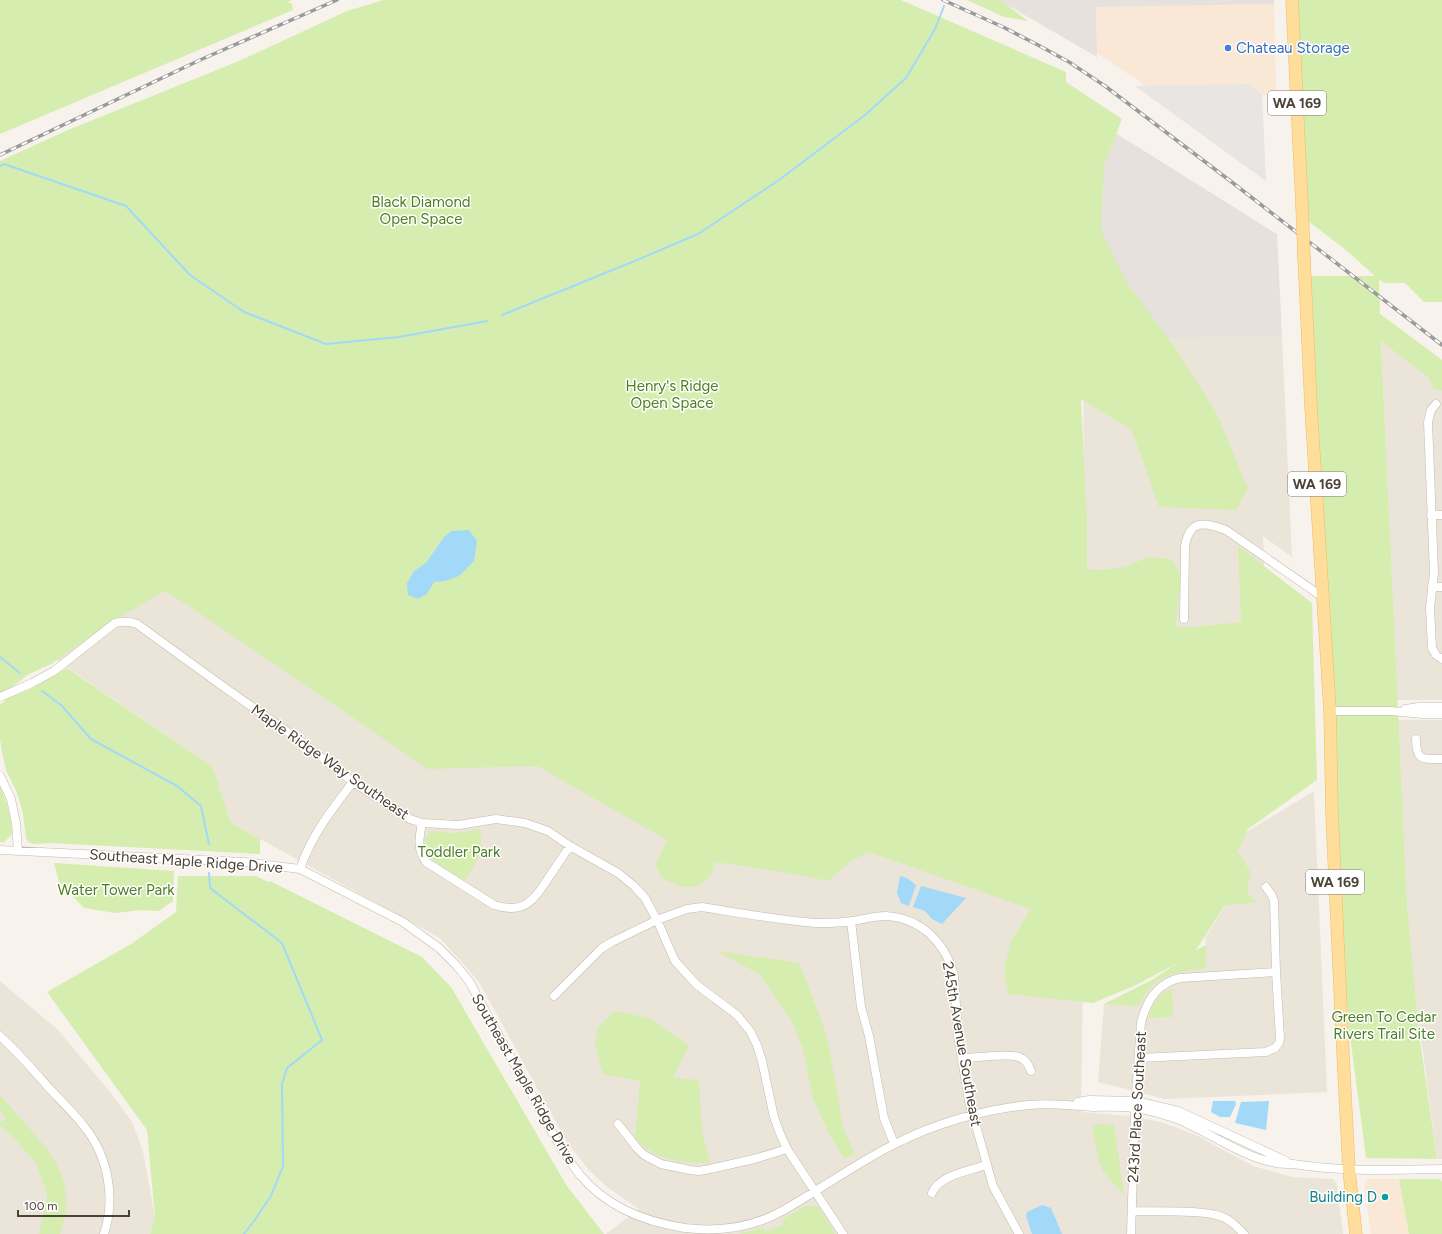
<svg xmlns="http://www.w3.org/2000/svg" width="1442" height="1234" font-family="Figtree,sans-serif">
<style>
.residential{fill:#ebe4d8}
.commercial{fill:#f9e8d5}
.industrial{fill:#e6e1dc}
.green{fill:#d5eeb0}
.parking{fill:#e8e5e2}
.water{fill:#a3d9f8}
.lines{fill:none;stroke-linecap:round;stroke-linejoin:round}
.stream{stroke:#a3d9f8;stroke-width:2}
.street-casing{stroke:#c3baac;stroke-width:9}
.primary-casing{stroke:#efbd60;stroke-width:13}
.street{stroke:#fff;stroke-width:8}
.primary{stroke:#ffdd9b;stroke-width:12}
.rail-casing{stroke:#9a9a9a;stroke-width:3.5}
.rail{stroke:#fff;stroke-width:2;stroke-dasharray:6;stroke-linecap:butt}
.primary-bridge-casing{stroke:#efbd60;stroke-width:13;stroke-linecap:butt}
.primary-bridge{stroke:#ffdd9b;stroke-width:12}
.shop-dot{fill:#3f7fe0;stroke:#fff;stroke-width:1.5}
.culture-dot{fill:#0f9aa8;stroke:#fff;stroke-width:1.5}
.labels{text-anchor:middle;stroke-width:3;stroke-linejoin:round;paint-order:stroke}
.shield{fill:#fff;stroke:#827b73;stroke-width:1}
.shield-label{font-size:14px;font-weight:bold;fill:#4c4337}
.shop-label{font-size:15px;fill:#366cbe;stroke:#fff;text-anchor:start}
.park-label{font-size:15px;fill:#4a7f22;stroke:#fff}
.street-label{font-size:15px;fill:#4c4337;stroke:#fff}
.culture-label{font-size:15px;fill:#0d838f;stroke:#fff;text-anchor:end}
</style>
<rect width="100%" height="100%" fill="#f7f2eb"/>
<path class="residential" d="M1380 314 1442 360V700H1397Z
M1282 337 1292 557 1263 536 1272 792 1086 798 1083 339Z
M164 589 542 766 817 877 869 852 1068 917 1084 920 1081 1112 1128 1116 1161 1122 1196 1135 1253 1166 1292 1177 1333 1179 1337 1185 1343 1234H606L639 1209 607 1187 588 1169 567 1142 479 982 440 938 231 823 213 767 52 657Z
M1398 720H1442V1159H1437L1416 999 1407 904Z
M1314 791 1327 1092 1165 1099 1098 1082 1104 1004 1152 980 1206 945 1205 938 1238 885H1241L1238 837Z
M0 981 58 1030 110 1092 132 1122 143 1151 155 1217 150 1234H0Z"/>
<path class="commercial" d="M1274 4 1276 93 1262 95 1248 84 1146 86 1097 53 1096 7Z
M1371 1179H1399L1410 1234H1371L1364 1185 1366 1180Z"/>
<path class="industrial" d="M999 0H1274V4L1096 7 1097 57Z
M1093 119 1277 234 1282 337 1083 339Z"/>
<path class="green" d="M0 0H292L288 2 292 4 293 10 0 134Z
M384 0H901L1066 72V82L1122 119 1104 166 1101 230 1127 283 1172 343 1216 412 1248 488 1236 510 1159 507 1132 430 1081 399 1087 524V569L1103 570 1126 567 1147 557 1171 559 1181 575 1176 627H1193L1241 622 1238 546 1312 603 1317 780 1248 829 1238 851 1251 873C1247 883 1244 896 1257 901L1253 903 1225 905 1196 950 1206 945V969C1175 971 1153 974 1139 1006L1104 1004 1152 980 1178 963 1134 986 1093 1003 1008 994 1004 969 1012 939 1031 909 869 852 851 861 828 881 790 873 715 862 712 874 698 887H683L663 879 655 866 667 840 653 832 537 766 428 769 189 606 165 591 115 620 51 664 29 674 0 696V161L68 130 239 61 347 11Z
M967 0H1001L1028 21 1004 17Z
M1298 0H1442V302H1424L1405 283H1384L1379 279 1380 314 1442 360V391L1434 389 1429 378 1381 341 1407 904 1420 1040 1437 1159 1366 1158 1349 1028 1341 924 1311 276H1375L1346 250 1308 221Z
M67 668 213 767 231 823 260 839V854L51 843 33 844 28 842 26 838 23 813 17 793 6 770 2 753 0 739V705L7 698 33 688Z
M0 786C6 801 12 817 12 834L3 843 0 842Z
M480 829 482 852 465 880C451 872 422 859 425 840 426 836 429 832 433 831 439 831 446 833 452 833 461 833 471 830 480 829Z
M54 863 174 871 173 901 159 911 141 910 115 913 84 908 59 882Z
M178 876H256L268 882 270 881 422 957 451 987 567 1186 604 1234H150L155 1217 147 1130 47 992 131 944 176 912Z
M717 951 799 963 825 1030 829 1046 843 1127 855 1154 845 1159 831 1138 813 1099 803 1050 793 1023 759 974Z
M1172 988 1173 1017 1148 1018C1154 1002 1157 997 1172 988Z
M614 1011 650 1018 689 1046 673 1078 699 1080 702 1131 710 1163C680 1163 656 1161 635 1138L640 1081 603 1074 595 1045 598 1027Z
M0 1096C11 1107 21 1119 31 1130 61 1164 75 1188 60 1234H39L47 1196 41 1176 36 1163 13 1137 2 1127 0 1128V1123L5 1119 0 1109Z
M1098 1124 1114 1125 1124 1195 1103 1171 1099 1162 1092 1128Z
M1399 1179H1440L1442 1182V1234H1409Z
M805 1206H818L835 1234H738L762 1228 766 1231 783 1225V1219Z"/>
<path class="parking" d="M1248 84 1262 95 1266 181 1135 86Z"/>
<path class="water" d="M469 530 477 541 474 561 459 576 445 581 434 582 427 594 418 599 408 595 407 583 414 571 426 563 444 537 452 531Z
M900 876 907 878 916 885 909 906 901 903 897 893Z
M921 886 966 898 942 924 932 919 925 911 913 907Z
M1213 1101H1235L1236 1104 1230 1117H1220L1211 1112Z
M1269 1101 1266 1130 1235 1123 1241 1102Z
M1042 1205 1051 1208 1062 1234H1032L1026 1216 1027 1212Z"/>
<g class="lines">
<path class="stream" d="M0 166 4 164 126 206 190 275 244 312 326 344 399 337 487 321
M502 315 637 260 698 234 779 180 865 115 906 78 935 29 944 6
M0 657 20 673
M42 691 61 705 91 739 177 786 201 806 209 844
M209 873 210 888 282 943 322 1040 287 1068 282 1084 283 1166 271 1196 254 1221 244 1234"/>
<defs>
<path id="street" d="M1436 404 1431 410 1428 422 1434 573 1430 608 1432 648 1436 655 1442 659
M1431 515H1442
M1432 587H1442
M1184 619 1185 546C1190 519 1204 522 1226 530L1324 598
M0 697 32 683 54 671 115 623C123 621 129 621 137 624L221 685 295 737 353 782 410 819 422 823 459 825 496 819 525 823 548 831 570 846 618 873 634 886 645 898 657 920 675 961 697 985 737 1015 750 1031 757 1045 762 1061 774 1117 779 1131 787 1149 843 1234
M1405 709 1419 707H1442
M1330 711H1391L1422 714H1442
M1416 739C1416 761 1423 759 1442 759
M0 776 11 799 16 823 18 851
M422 823C419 838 417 849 426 862L494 905C525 915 534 900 549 877 556 867 563 856 570 846
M0 850 244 862 300 869 403 922 439 948 456 965 469 981C489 1018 509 1055 530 1091 545 1119 560 1150 580 1175 606 1206 645 1222 685 1228 719 1232 754 1227 784 1210 821 1189 855 1164 893 1145 933 1124 984 1109 1029 1105 1051 1103 1071 1105 1092 1107 1106 1107 1119 1106 1133 1108 1145 1109 1165 1115 1177 1119 1209 1132 1242 1157 1276 1163 1282 1164 1288 1164 1293 1164 1343 1172 1392 1170 1442 1169
M300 869C311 836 332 809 353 782
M851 921 861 1007 869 1036 884 1118 894 1144
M554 996 602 948 612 942 657 920 676 913 687 909 702 907C740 913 778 920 816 923 828 923 841 923 853 921 864 919 875 916 886 916 921 918 946 943 954 976L958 1035 969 1101 993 1186 1019 1234
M0 1036C18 1052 34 1071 50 1089 61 1101 73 1112 83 1125 108 1155 116 1197 104 1234
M962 1058C975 1058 1008 1053 1019 1057 1026 1060 1029 1065 1031 1071
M1139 1058 1266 1052 1275 1048 1279 1043 1280 1038 1276 972 1274 901 1271 894 1266 887
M1078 1102 1089 1100 1136 1101 1178 1111 1286 1161
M618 1124 637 1148 644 1155 661 1164 690 1170 699 1171 710 1169 754 1159 787 1149
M932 1193C939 1175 969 1171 986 1165
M1132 1211C1155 1212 1206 1209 1225 1218 1233 1222 1238 1228 1244 1234
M1131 1234 1135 1108 1141 1023C1146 1002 1157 983 1180 978L1276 972"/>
<path id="primary" d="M1292 0 1302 206
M1304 257 1311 407 1330 711 1332 815 1343 1053 1349 1170 1356 1234"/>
</defs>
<use href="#street" class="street-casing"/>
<use href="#primary" class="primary-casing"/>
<use href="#street" class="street"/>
<use href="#primary" class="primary"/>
<defs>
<path id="rail" d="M943 0 1003 27 1038 45 1069 62 1105 86 1233 183 1442 345
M0 155 200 60 337 0"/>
</defs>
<use href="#rail" class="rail-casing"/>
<use href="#rail" class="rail"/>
<defs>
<path id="primary-bridge" d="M1302 206 1304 257"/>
</defs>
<use href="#primary-bridge" class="primary-bridge-casing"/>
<use href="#primary-bridge" class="primary-bridge"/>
</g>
<circle class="shop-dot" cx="1228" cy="48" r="4"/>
<circle class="culture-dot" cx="1385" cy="1197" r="4"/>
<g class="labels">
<g class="shield">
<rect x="1268" y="91" width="58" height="24" rx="3"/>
<rect x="1288" y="472" width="58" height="24" rx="3"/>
<rect x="1306" y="870" width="58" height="24" rx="3"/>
</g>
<g class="shield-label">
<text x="1297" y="108">WA 169</text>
<text x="1317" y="489">WA 169</text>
<text x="1335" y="887">WA 169</text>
</g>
<g class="shop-label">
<text x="1236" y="53">Chateau Storage</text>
</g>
<g class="park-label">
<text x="421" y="207">Black Diamond<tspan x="421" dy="17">Open Space</tspan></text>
<text x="672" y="391">Henry's Ridge<tspan x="672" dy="17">Open Space</tspan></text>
<text x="459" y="857">Toddler Park</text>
<text x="116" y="895">Water Tower Park</text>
<text x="1384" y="1022">Green To Cedar<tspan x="1384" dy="17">Rivers Trail Site</tspan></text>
</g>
<g class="street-label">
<text transform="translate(330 762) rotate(35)" y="5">Maple Ridge Way Southeast</text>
<text transform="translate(186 861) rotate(4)" y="5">Southeast Maple Ridge Drive</text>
<text transform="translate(962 1044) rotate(80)" y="5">245th Avenue Southeast</text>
<text transform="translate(524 1079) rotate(60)" y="5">Southeast Maple Ridge Drive</text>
<text transform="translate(1137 1107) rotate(-87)" y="5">243rd Place Southeast</text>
</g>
<g class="culture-label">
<text x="1377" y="1202">Building D</text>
</g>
</g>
<path d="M18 1210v6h111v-6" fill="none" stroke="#4c4337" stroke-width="2"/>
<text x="24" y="1210" font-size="12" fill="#4c4337" stroke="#ffffff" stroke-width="3" paint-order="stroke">100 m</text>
</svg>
